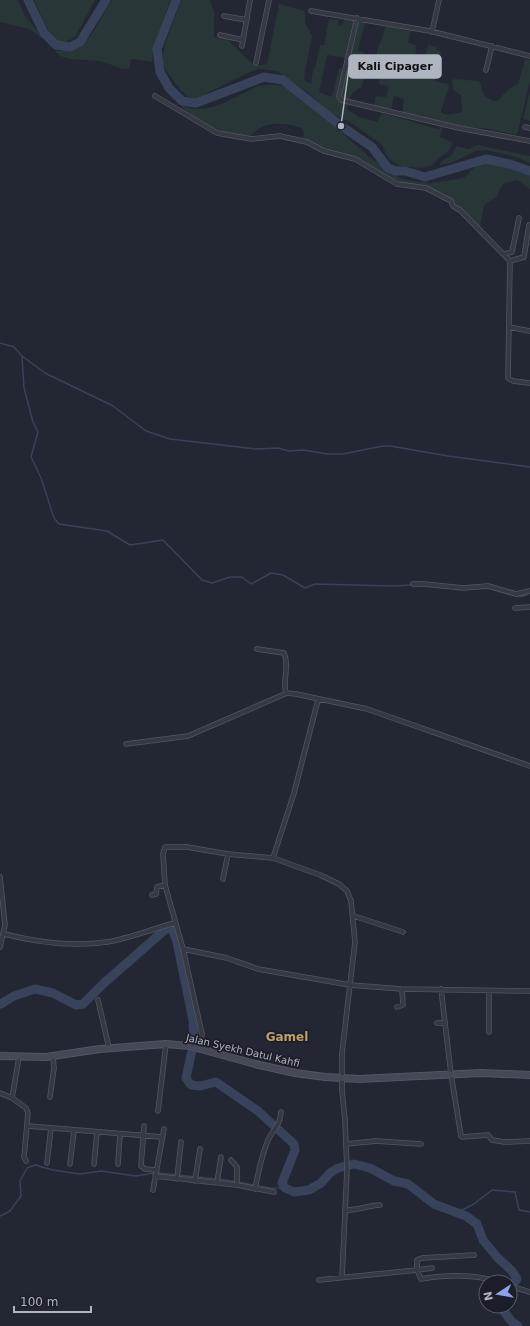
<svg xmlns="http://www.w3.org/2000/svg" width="530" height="1326" font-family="'DejaVu Sans',sans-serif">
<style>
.green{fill:#283638}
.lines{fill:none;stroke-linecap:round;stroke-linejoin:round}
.stream{stroke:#39425b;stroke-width:1.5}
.river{stroke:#39425b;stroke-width:9}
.street-casing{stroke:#525762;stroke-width:5.5}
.secondary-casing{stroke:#525762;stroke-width:8}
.street{stroke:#353944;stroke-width:4}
.secondary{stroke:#444857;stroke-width:6}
.labels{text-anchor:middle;stroke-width:3.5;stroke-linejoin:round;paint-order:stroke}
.street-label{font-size:10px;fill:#afb4c1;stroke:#1b1e29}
.quarter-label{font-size:12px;font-weight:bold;fill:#c49d67;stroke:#1b1e29}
.leader{fill:none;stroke:#afb4c1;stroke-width:1.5}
.callout-dot{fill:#afb4c1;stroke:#1b1e29;stroke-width:1.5}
.callout{fill:#afb4c1;stroke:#afb4c1;stroke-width:1.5}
.callout-label{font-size:11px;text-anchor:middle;font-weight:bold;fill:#111}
</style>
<rect width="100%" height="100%" fill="#222733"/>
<path class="green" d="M0 0H18L25 16 45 41 30 29 0 22Z
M34 0H95L75 37 62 44C48 36 41 13 34 0Z
M112 0H170L153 50 152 62 131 59 129 68 125 69C118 68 110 64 102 62 89 58 61 63 54 50 88 57 96 23 112 0Z
M181 0H210L214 12V37L226 38 255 66 267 64 279 4 305 11V23L312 36 304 78 305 81 311 84 313 70 315 68 320 45H324L329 19 338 20V25L342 26 345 17 355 19 347 58 327 55 319 92 332 97 339 68 344 70 338 99 347 104 348 110 359 117 377 122 382 113 438 129 443 127 440 137 453 142 448 152 440 157 431 166 420 168 400 166 388 158 382 145 377 141 350 122 330 113 307 92 277 71 259 69 250 72 195 99 187 96 181 91 165 69 162 61 165 44Z
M359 21 365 22 358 51 365 52 355 63V70H357V74H365L362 87 353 92 349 100 340 97Z
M385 26 411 31 408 43 416 45 415 68 422 70 428 45 437 47 436 50 441 51 435 81 447 84 449 87C446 95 443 103 441 112L446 115 462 112 461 95C451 89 454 91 452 81L454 79 479 81 485 96 493 101H497L510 88 518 84 525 59 530 60V81L517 135 483 128 460 127 402 113 404 99 394 96 391 111 374 106 376 96 386 97 389 86 379 84 380 77 374 75 377 50 384 33Z
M278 85 286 87 297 94 371 158 401 179 430 183 458 179 465 177 474 168 483 162 506 166 530 175V189L517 180 503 184 496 197 484 205 480 227 451 199 428 187 402 183 385 175 357 158 324 150 303 139 304 133 302 128C283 122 263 120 250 137 226 133 194 128 181 105 205 118 234 97 256 87 263 84 271 85 278 85Z
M530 91V121L523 119Z
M478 145 530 156V163L516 157 486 150 476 151 451 163 440 165V162L451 156 456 146 468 149Z"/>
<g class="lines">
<path class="stream" d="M0 343 14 347 22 356 24 388 33 422 38 432 31 457 41 478 54 518 59 524 107 531 130 545 163 540 202 580 212 583 230 577H242L251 584 271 573 283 575 305 588 315 584 394 586 411 585
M22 356 45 373 113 406 146 431 170 439 256 449 278 448 289 451 303 450 328 454H343L383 446H390L448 456 530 467
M508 594C516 597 522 598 530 593
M0 1008 1 1004
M158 1173 226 1180 270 1188H285
M456 1213 474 1204 492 1190 515 1192 519 1210 530 1212
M0 1216 10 1211 21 1196 20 1181 27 1168 35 1165 53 1170 80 1174 101 1171 136 1176 154 1173"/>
<path class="river" d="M28 0 44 33 56 45 70 47 80 42 106 0
M176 0 157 49 160 72 169 88 182 101 196 103 264 77 283 80 341 126 372 147 388 168 396 171H405L425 177 486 159 510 164 530 171
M1 1004 14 996 35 989 53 993 76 1005 83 1004 103 984 168 927 173 931 177 942 193 1020 194 1041 186 1078 191 1085 200 1086 216 1082 258 1111 294 1144 295 1150 282 1183 285 1188 294 1192 309 1190 321 1183 330 1173 338 1168 354 1164 370 1168 394 1181 408 1184 434 1204 466 1216 477 1224 483 1240 497 1257 512 1271 517 1279 510 1287
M500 1306 512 1322 518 1326"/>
<defs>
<path id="street" d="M311 11 430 31 530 56
M224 16 247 20
M357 18 339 96 341 100 459 128 530 141
M432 32 439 0
M220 35 243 40
M242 46 250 0
M256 63 269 0
M486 70 492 46
M155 96 217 133 251 139 280 136 307 142 324 151 355 159 397 184 426 188 451 201 453 206 460 210 510 261 508 378 513 381 530 383
M525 127 530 128
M504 254 512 252 519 218
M510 261 524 257 529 225
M509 327 530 331
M413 584H424L463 588 488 586 516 594 530 591
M515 608 530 607
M257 649 284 653C290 666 282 681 286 693L296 694 367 709 530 766
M126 744 188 736 287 693
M273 858 294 793 318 700
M0 877 5 925 0 947
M223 879 228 854
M152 895 156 894 157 887 165 885
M354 916 403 932
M4 934C36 942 74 947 107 942 130 938 152 929 175 923
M183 949 227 958 258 969 350 985 402 989 530 991
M441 989 451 1074 461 1136 462 1137 488 1135 492 1140 505 1142 530 1141
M98 1000 109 1048
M397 1007 403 1005 402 989
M437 1023H444
M489 1032V991
M200 1049 202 1034 183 949 165 885 163 854 165 847H187L228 854 273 858 320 875 339 884 347 891 351 901 355 942 342 1053V1091L345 1120 347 1170 342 1277
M19 1057 12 1098 26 1108 28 1113 24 1157 26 1161
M0 1093 12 1098
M50 1097 54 1068 53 1057
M158 1111 166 1044
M28 1126 162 1137
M144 1126 141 1166 145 1169 157 1170
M346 1144 376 1141 421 1144
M231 1160 237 1167V1185
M47 1163 51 1128
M70 1164 74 1130
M94 1164 97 1132
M118 1164 120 1134
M155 1176 237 1185 274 1192
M177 1179 181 1142
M195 1181 200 1149
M217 1183 221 1157
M255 1189C258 1173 262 1155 268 1140 274 1128 280 1126 281 1112
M153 1190 164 1129
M346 1210C359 1210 367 1206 380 1205
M432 1268 417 1270V1260L422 1258 474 1255
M319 1280 417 1270 421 1279C446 1275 473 1273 497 1282
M510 1286 530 1292"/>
<path id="secondary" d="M0 1056 46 1057 100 1049 166 1044 190 1046 255 1064 295 1073 325 1077 359 1079 481 1073 530 1075"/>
</defs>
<use href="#street" class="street-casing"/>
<use href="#secondary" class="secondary-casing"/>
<use href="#street" class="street"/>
<use href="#secondary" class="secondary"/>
</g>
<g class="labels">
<g class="street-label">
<text transform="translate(243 1050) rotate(13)" y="4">Jalan Syekh Datul Kahfi</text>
</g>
<g class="quarter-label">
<text x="287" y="1041">Gamel</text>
</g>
</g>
<path class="leader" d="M341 126L349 67"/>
<circle class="callout-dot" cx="341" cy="126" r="4"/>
<rect class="callout" x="349" y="55" width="92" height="23" rx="4"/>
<g class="callout-label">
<text x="395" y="70">Kali Cipager</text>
</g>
<g transform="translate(498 1294) rotate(258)"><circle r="19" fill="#1b1e29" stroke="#565a66"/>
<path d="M0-3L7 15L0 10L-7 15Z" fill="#8ca3e9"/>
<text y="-6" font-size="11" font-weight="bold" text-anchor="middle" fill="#afb4c1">N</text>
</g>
<path d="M14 1306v6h77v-6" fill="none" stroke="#afb4c1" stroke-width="2"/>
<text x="20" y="1306" font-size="12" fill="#afb4c1" stroke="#1b1e29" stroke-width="3" paint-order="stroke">100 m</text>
</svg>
